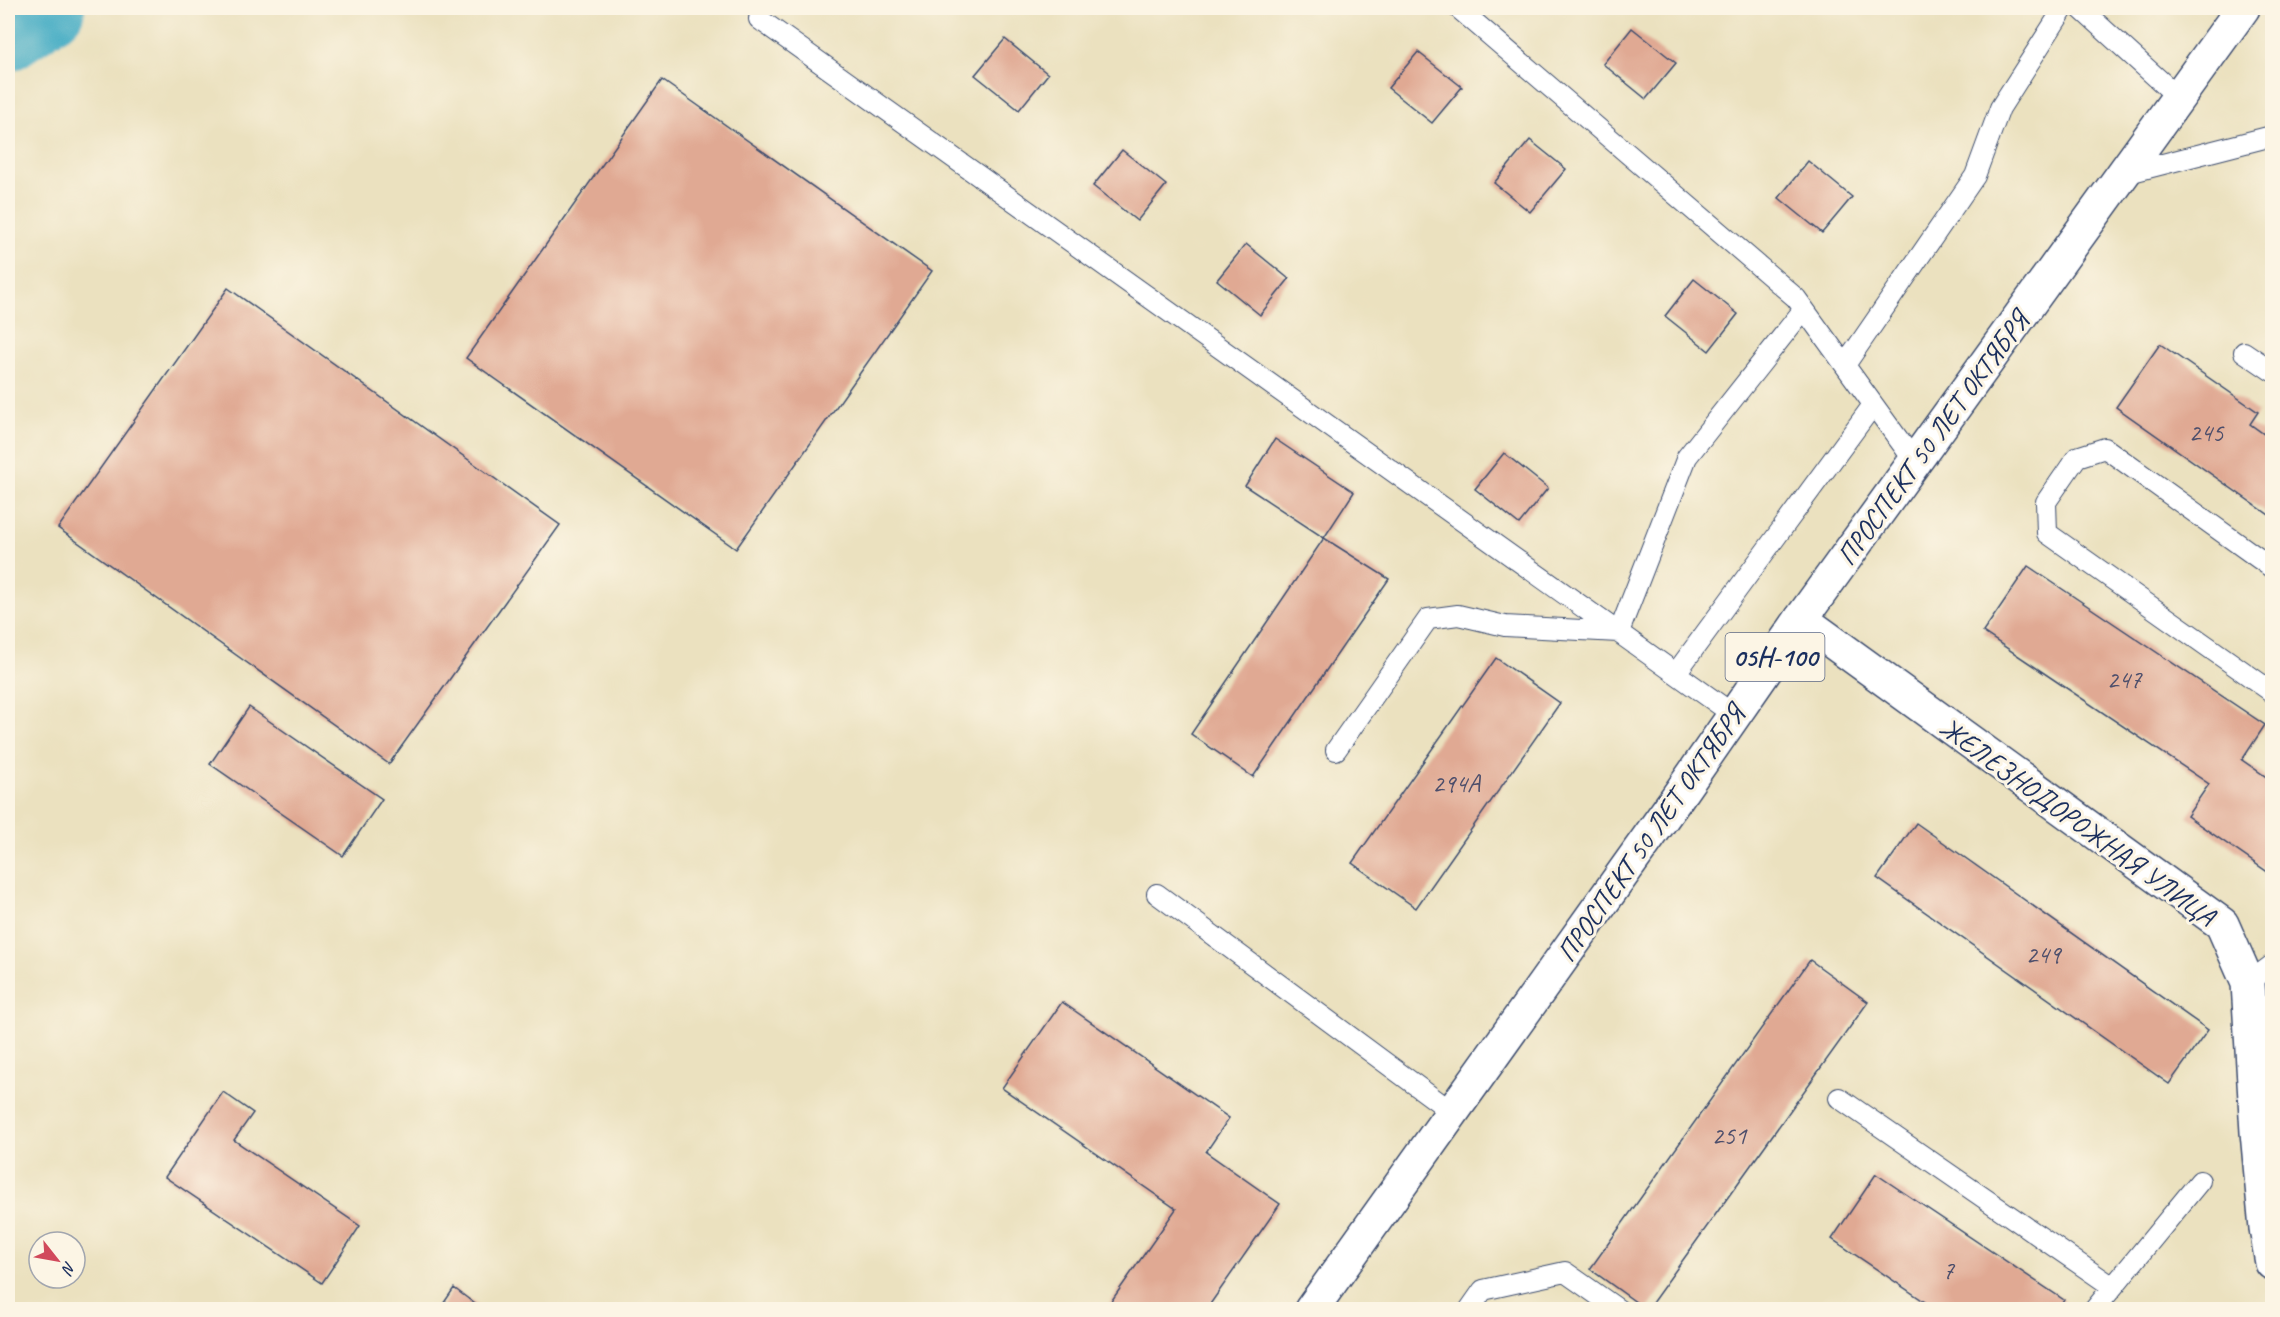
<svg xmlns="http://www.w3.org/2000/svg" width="2280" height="1317" font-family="Caveat,sans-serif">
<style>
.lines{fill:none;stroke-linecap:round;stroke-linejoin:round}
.river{stroke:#46adc5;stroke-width:68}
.building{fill:#e0a993}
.service-casing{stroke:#3a4a6d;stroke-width:22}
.minor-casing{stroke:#3a4a6d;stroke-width:36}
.primary-casing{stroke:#3a4a6d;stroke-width:36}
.service{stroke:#fff;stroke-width:20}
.minor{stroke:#fff;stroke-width:33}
.primary{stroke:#fff;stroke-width:33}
.labels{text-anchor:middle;stroke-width:6;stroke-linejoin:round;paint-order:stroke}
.number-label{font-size:26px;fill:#4c4e6b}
.shield{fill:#fcf5e5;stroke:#5e6a86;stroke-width:1.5}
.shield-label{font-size:27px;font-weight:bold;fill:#1b2f5e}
.street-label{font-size:28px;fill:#1b2f5e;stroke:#fcf5e5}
</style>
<rect width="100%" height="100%" fill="#fcf5e5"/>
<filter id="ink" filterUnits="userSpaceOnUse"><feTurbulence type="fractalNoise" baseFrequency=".0167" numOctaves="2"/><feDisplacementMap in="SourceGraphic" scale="12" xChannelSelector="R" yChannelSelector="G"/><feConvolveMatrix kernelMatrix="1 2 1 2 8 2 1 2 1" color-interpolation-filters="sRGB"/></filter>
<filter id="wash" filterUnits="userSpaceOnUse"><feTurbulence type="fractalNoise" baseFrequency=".008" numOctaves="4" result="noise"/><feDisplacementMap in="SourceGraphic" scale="24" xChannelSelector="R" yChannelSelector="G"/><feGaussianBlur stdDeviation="1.35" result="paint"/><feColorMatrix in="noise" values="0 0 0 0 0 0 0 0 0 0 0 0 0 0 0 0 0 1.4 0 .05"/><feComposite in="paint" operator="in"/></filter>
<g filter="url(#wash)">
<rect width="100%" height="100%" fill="#ebe1bf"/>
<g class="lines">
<path class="river" d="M8 37 51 8"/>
</g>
<g id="blocks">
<path class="building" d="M1632 28 1676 63 1646 99 1603 64Z
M1005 39 1048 74 1019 110 975 75Z
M1418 52 1462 87 1432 123 1388 88Z
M662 80 932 271 736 549 466 358Z
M1530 140 1566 169 1530 212 1494 183Z
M1122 150 1166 185 1137 221 1093 186Z
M1808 161 1852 197 1822 233 1779 198Z
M1246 244 1289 279 1260 315 1217 280Z
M1694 279 1738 314 1709 351 1665 316Z
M228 288 560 525 389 764 58 528Z
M2160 344 2258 412 2250 424 2272 440V517L2116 407Z
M1275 439 1354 492 1324 538 1245 486Z
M1504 453 1548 488 1519 524 1475 489Z
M1324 538 1389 579 1253 777 1191 734Z
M2028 566 2265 725 2242 760 2272 781V875L2187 816 2209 784 1983 632Z
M1496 658 1560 703 1416 908 1352 863Z
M249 707 382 799 343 856 210 764Z
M1916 823 2208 1030 2169 1084 1877 878Z
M1810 960 1868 1002 1647 1310 1590 1269Z
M1062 1002 1229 1118 1206 1152 1280 1204 1206 1310H1105L1176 1209 1002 1088Z
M223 1092 253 1113 234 1140 360 1226 322 1283 165 1177Z
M1876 1174 2064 1300 2058 1310H1937L1832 1239Z
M454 1288 483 1310H439Z"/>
</g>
</g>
<g filter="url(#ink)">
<use href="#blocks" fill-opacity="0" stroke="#3a4a6d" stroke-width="1.5"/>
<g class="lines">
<defs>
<path id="service" d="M1458 8 1796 298 1915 462
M2080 8 2178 97
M759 19 1734 715
M2124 174 2272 136
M2244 352 2272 371
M1845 365 1975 176 2000 108 2064 8
M2272 568 2105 448 2077 457 2046 502 2047 533 2272 692
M1676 673 1873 405
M1336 750 1428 619 1458 615 1505 626 1619 632 1687 457 1804 309
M1157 894 1452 1112
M2248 983 2272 965
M1839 1098 2113 1287
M1469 1310 1483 1290 1565 1272 1619 1310
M2094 1310 2200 1181"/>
<path id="minor" d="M1801 619 2222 924 2248 983 2257 1132 2266 1229 2272 1263"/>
<path id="primary" d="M1311 1310 1676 799 1801 619 2243 8"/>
</defs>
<use href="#service" class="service-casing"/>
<use href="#minor" class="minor-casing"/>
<use href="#primary" class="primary-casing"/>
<use href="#service" class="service"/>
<use href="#minor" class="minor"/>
<use href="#primary" class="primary"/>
</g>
</g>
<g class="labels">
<g class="number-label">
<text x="2206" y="441">245</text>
<text x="2124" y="688">247</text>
<text x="1456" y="792">294А</text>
<text x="2043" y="963">249</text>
<text x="1729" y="1144">251</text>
<text x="1948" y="1279">7</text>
</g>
<rect class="shield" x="1725.5" y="633" width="99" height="48" rx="4.5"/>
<g class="shield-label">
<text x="1775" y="666">05Н-100</text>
</g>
<g class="street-label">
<text transform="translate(1932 438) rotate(-54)" y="10">ПРОСПЕКТ 50 ЛЕТ ОКТЯБРЯ</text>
<text transform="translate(2078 821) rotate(36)" y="10">ЖЕЛЕЗНОДОРОЖНАЯ УЛИЦА</text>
<text transform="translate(1650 833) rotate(-55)" y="10">ПРОСПЕКТ 50 ЛЕТ ОКТЯБРЯ</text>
</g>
</g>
<rect width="2280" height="1317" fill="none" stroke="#fcf5e5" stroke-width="30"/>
<g transform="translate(57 1260) rotate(121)"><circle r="28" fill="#fcf5e5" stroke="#a2a6af" stroke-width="1.5"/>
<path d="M0-4.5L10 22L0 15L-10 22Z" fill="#d1495b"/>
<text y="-9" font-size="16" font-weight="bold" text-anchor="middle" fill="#1b2f5e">N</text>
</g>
</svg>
